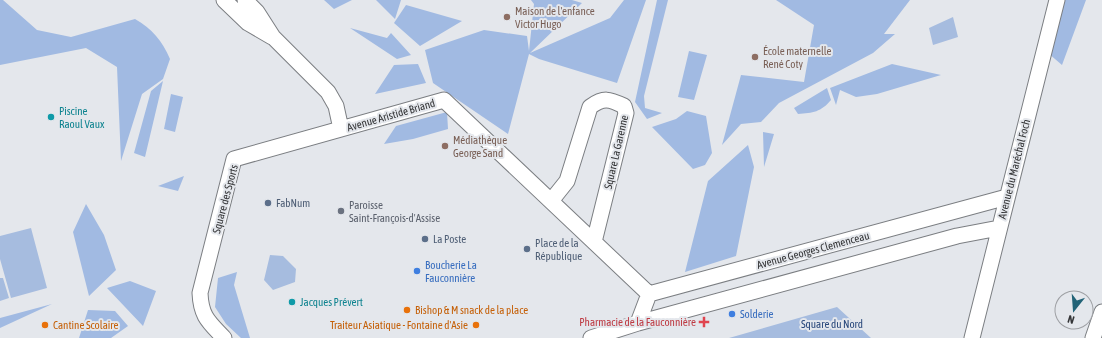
<svg xmlns="http://www.w3.org/2000/svg" width="1102" height="338" font-family="'Asap Condensed',sans-serif">
<style>
.green{fill:#a6bcdf}
.forest{fill:#a1bae2}
.lines{fill:none;stroke-linecap:round;stroke-linejoin:round}
.minor-casing{stroke:#7b7e82;stroke-width:17}
.minor{stroke:#fff;stroke-width:15}
.education-dot{fill:#8d6e63;stroke:#e4e7ec;stroke-width:1.5}
.culture-dot{fill:#0f9aa8;stroke:#e4e7ec;stroke-width:1.5}
.service-dot{fill:#5c6f8a;stroke:#e4e7ec;stroke-width:1.5}
.worship-dot{fill:#6b7280;stroke:#e4e7ec;stroke-width:1.5}
.shop-dot{fill:#3f7fe0;stroke:#e4e7ec;stroke-width:1.5}
.food-dot{fill:#e8710a;stroke:#e4e7ec;stroke-width:1.5}
.health-dot{fill:#e0444e;stroke:#e4e7ec;stroke-width:1.5}
.labels{text-anchor:middle;stroke-width:4;stroke-linejoin:round;paint-order:stroke}
.education-label{font-size:11px;fill:#785e54;stroke:#e4e7ec;text-anchor:start}
.culture-label{font-size:11px;fill:#0d838f;stroke:#e4e7ec;text-anchor:start}
.street-label{font-size:11px;fill:#343537;stroke:#e4e7ec}
.service-label{font-size:11px;fill:#4e5e75;stroke:#e4e7ec;text-anchor:start}
.worship-label{font-size:11px;fill:#5b616d;stroke:#e4e7ec;text-anchor:start}
.shop-label{font-size:11px;fill:#366cbe;stroke:#e4e7ec;text-anchor:start}
.food-label{font-size:11px;fill:#c56008;stroke:#e4e7ec;text-anchor:start}
.health-label{font-size:11px;fill:#be3a42;stroke:#e4e7ec;text-anchor:end}
.park-label{font-size:11px;fill:#29487b;stroke:#e4e7ec}
</style>
<rect width="100%" height="100%" fill="#e4e7ec"/>
<path class="green" d="M953 17 958 37 933 45 929 28Z
M31 228 47 288 11 298 0 259V236Z
M270 255 283 256 296 269 295 282 273 290 264 280Z
M0 278H3L9 298 0 301Z
M837 307 871 338H729Z"/>
<path class="forest" d="M0 0H3L37 30 71 37 135 19C152 29 162 40 170 59L163 79 142 94 121 161 117 67 86 48 0 65Z
M324 0H352L334 9Z
M376 0H401L395 19Z
M531 0H572L582 3 530 53 610 18 624 0H646L617 83 539 59 529 54 508 134 433 83 425 50 484 30 527 36 529 51 534 4Z
M657 0H668L644 96 645 108 662 113 647 119 635 102Z
M776 0H910L884 34H895L873 53 779 103 761 122 741 124 722 145 741 75 804 82 814 25Z
M1062 0H1086L1062 65 1048 53Z
M406 5 462 21 420 46 394 23Z
M350 28 387 38 391 33 411 55 397 59Z
M689 51 707 55 694 100 678 97Z
M418 64 426 83 375 94 394 65Z
M892 64 941 75 877 94 856 97 840 90 836 105 830 88Z
M163 81 145 157 134 153 151 91Z
M827 88 831 100C821 112 813 113 798 114L794 108Z
M171 94 183 97 175 132 164 129Z
M687 111 706 116 712 153 705 165 693 169 652 127 676 119Z
M447 112 448 129 413 139 384 144 396 126Z
M763 132 774 134 764 167Z
M748 145 754 167 736 256 685 272 708 181Z
M184 176 178 191 158 186Z
M86 204 104 235 116 270 89 296 73 232Z
M237 272 234 285 250 338H241L226 324 215 307 218 278Z
M130 281 156 291 143 326 107 288Z
M52 304 0 328V318Z
M88 310 115 311 128 326 111 338H79Z"/>
<g class="lines">
<defs>
<path id="minor" d="M224 0 248 23 272 37
M245 0 257 12 273 37 328 92 336 106 341 129
M551 201 567 181 590 107C604 97 609 99 624 106L626 113 594 242
M649 294 1007 197
M638 323 649 294
M224 338C209 322 201 317 200 293L234 159 444 100 649 294
M591 338 638 323 957 236 999 228
M972 338 1057 0
M1093 338 1102 312"/>
</defs>
<use href="#minor" class="minor-casing"/>
<use href="#minor" class="minor"/>
</g>
<g class="education-dot">
<circle cx="507" cy="17" r="4"/>
<circle cx="755" cy="57" r="4"/>
<circle cx="445" cy="146" r="4"/>
</g>
<g class="culture-dot">
<circle cx="51" cy="117" r="4"/>
<circle cx="292" cy="302" r="4"/>
</g>
<g class="service-dot">
<circle cx="268" cy="203" r="4"/>
<circle cx="425" cy="239" r="4"/>
<circle cx="527" cy="249" r="4"/>
</g>
<circle class="worship-dot" cx="341" cy="211" r="4"/>
<g class="shop-dot">
<circle cx="417" cy="271" r="4"/>
<circle cx="732" cy="314" r="4"/>
</g>
<g class="food-dot">
<circle cx="407" cy="310" r="4"/>
<circle cx="45" cy="325" r="4"/>
<circle cx="476" cy="325" r="4"/>
</g>
<path class="health-dot" d="M702 316h4v4h4v4h-4v4h-4v-4h-4v-4h4z"/>
<g class="labels">
<g class="education-label">
<text x="515" y="15">Maison de l'enfance<tspan x="515" dy="13">Victor Hugo</tspan></text>
<text x="763" y="55">École maternelle<tspan x="763" dy="13">René Coty</tspan></text>
<text x="453" y="144">Médiathèque<tspan x="453" dy="13">George Sand</tspan></text>
</g>
<g class="culture-label">
<text x="59" y="115">Piscine<tspan x="59" dy="13">Raoul Vaux</tspan></text>
<text x="300" y="306">Jacques Prévert</text>
</g>
<g class="street-label">
<text transform="translate(391 115) rotate(-16)" y="4">Avenue Aristide Briand</text>
<text transform="translate(616 152) rotate(-77)" y="4">Square La Garenne</text>
<text transform="translate(1014 169) rotate(-76)" y="4">Avenue du Maréchal Foch</text>
<text transform="translate(225 199) rotate(-75)" y="4">Square des Sports</text>
<text transform="translate(813 250) rotate(-15)" y="4">Avenue Georges Clemenceau</text>
</g>
<g class="service-label">
<text x="276" y="207">FabNum</text>
<text x="433" y="243">La Poste</text>
<text x="535" y="247">Place de la<tspan x="535" dy="13">République</tspan></text>
</g>
<g class="worship-label">
<text x="349" y="209">Paroisse<tspan x="349" dy="13">Saint-François-d'Assise</tspan></text>
</g>
<g class="shop-label">
<text x="425" y="269">Boucherie La<tspan x="425" dy="13">Fauconnière</tspan></text>
<text x="740" y="318">Solderie</text>
</g>
<g class="food-label">
<text x="415" y="314">Bishop &amp; M snack de la place</text>
<text x="53" y="329">Cantine Scolaire</text>
<text x="468" y="329" text-anchor="end">Traiteur Asiatique - Fontaine d'Asie</text>
</g>
<g class="health-label">
<text x="696" y="326">Pharmacie de la Fauconnière</text>
</g>
<g class="park-label">
<text x="832" y="328">Square du Nord</text>
</g>
</g>
<g transform="translate(1074 310) rotate(197)"><circle r="19" fill="#e4e7ec" stroke="#9ea0a4"/>
<path d="M0-3L7 15L0 10L-7 15Z" fill="#226377"/>
<text y="-6" font-size="11" font-weight="bold" text-anchor="middle" fill="#343537">N</text>
</g>
</svg>
